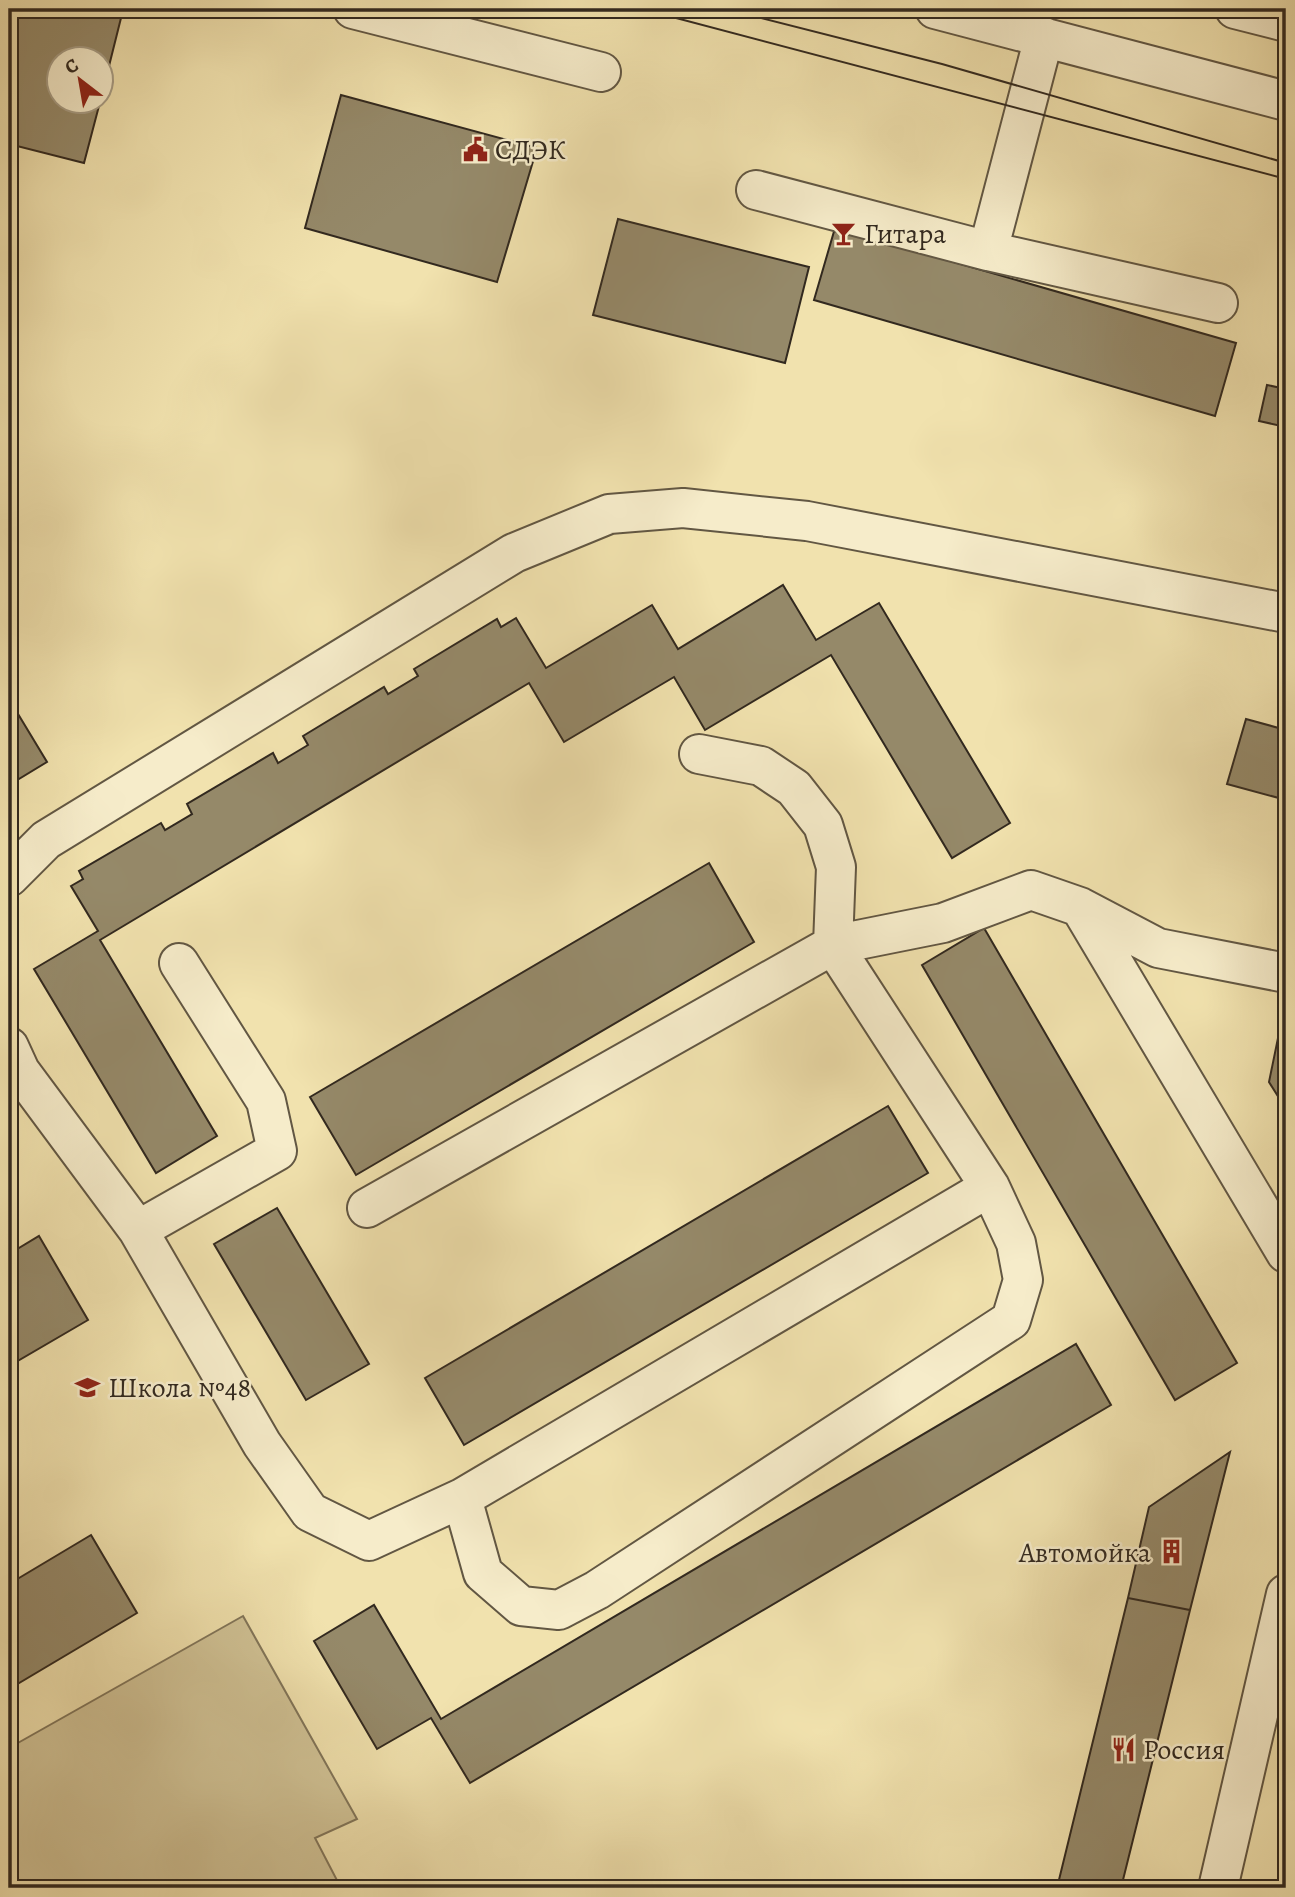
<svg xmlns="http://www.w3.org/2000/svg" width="1295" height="1897" font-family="Alegreya,serif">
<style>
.green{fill:#d1c396;stroke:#82765a;stroke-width:2}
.building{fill:#958969;stroke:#32291f;stroke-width:2}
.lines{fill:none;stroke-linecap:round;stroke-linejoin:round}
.minor-casing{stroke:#625743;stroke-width:42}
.minor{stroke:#f6ecca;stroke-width:38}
.tram{stroke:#32291f;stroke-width:2}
.labels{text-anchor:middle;stroke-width:5;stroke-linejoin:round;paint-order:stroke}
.poi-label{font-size:28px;fill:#32291f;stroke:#f6ecca;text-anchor:start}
</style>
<rect width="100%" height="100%" fill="#f1e2ae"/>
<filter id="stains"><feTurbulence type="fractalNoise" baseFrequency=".00286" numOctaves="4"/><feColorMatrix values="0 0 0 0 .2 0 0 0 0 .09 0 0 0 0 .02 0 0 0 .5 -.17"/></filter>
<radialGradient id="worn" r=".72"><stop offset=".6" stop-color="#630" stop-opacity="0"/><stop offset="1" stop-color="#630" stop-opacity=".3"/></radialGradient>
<path class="green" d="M243 1616 357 1819 315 1838 341 1888H9V1748Z"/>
<path class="building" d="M9 9H101L122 14 102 94V60H60V102H100L84 163 9 144Z
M341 95 537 148 497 282 305 228Z
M618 219 809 267 785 363 593 315Z
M835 228 1236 343 1215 416 814 300Z
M1267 385 1286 389V427L1259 421Z
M783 585 816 640 879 603 1010 823 952 858 831 655 705 730 674 677 564 742 529 683 100 940 217 1136 156 1173 34 969 98 931 71 886 83 879 79 871 161 823 165 830 192 814 187 804 273 753 278 763 308 745 303 736 384 687 388 694 418 676 414 669 497 619 501 627 516 618 546 668 652 605 678 649Z
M12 704 47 762 9 785V706Z
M1246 719 1286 730V800L1227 784Z
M709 863 754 942 356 1175 310 1097Z
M984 928 1237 1363 1175 1400 922 965Z
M1286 999V1109L1269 1082Z
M888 1106 928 1173 464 1445 425 1378Z
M277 1208 369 1364 306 1400 214 1244Z
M39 1236 88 1320 9 1366V1254Z
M1076 1344 1111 1405 470 1783 431 1718 377 1749 314 1641 374 1605 441 1719Z
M1230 1452 1190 1610 1128 1598 1149 1507Z
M91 1535 137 1613 9 1689V1584Z
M1128 1598 1190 1610 1121 1888H1057Z"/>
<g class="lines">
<defs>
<path id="minor" d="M353 9 601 72
M935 9 1286 101
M1235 9 1286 22
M756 190 988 251 1218 303
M988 251 1044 37
M9 877 46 840 514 553 609 514 683 508 807 521 1286 613
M1080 907 1286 1253
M9 1047 20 1071 138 1230 262 1444 310 1512 369 1541 462 1498 483 1573 521 1606 559 1610 597 1590 1011 1320 1023 1280 1016 1243 990 1187 833 945 943 923 1031 890 1080 907 1158 948 1286 973
M367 1208 833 945 836 867 823 825 794 788 761 766 699 754
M138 1230 277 1151 266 1101 179 963
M462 1498 990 1187
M1218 1888 1286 1594"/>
</defs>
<use href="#minor" class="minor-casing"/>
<use href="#minor" class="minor"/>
<path class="tram" d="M642 9 1286 179
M726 9 942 64 1286 163"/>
</g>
<defs>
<symbol id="civic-bare" viewBox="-9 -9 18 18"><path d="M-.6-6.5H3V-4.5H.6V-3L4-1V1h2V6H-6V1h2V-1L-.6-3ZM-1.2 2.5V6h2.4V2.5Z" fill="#8f2418" stroke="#f6ecca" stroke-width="2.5" paint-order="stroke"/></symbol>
<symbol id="bar-bare" viewBox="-9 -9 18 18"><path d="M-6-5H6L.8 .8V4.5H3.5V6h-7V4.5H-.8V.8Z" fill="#8f2418" stroke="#f6ecca" stroke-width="2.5" paint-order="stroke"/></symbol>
<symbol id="school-bare" viewBox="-9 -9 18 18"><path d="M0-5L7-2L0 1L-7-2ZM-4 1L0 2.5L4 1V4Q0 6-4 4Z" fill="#8f2418" stroke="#f6ecca" stroke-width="2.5" paint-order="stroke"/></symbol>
<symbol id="building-bare" viewBox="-9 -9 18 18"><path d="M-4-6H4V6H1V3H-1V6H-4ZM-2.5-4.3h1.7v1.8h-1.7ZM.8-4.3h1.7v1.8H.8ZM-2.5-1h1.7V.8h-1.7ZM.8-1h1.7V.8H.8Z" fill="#8f2418" stroke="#f6ecca" stroke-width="2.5" paint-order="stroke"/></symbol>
<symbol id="restaurant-bare" viewBox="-9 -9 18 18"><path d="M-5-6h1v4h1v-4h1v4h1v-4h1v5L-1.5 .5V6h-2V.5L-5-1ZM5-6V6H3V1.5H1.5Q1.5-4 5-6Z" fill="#8f2418" stroke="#f6ecca" stroke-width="2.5" paint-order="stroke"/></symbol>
</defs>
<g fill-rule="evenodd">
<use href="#civic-bare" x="458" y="132" width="35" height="35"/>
<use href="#bar-bare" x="826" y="216" width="35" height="35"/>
<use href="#school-bare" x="70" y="1370" width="35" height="35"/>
<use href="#building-bare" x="1154" y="1534" width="35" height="35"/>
<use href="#restaurant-bare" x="1106" y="1732" width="35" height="35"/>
</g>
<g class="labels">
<g class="poi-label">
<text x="495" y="159">СДЭК</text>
<text x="864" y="243">Гитара</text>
<text x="108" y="1397">Школа №48</text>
<text x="1151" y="1562" text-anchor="end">Автомойка</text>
<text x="1143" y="1759">Россия</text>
</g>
</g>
<rect width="1295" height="1897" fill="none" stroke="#f1e2ae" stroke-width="35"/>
<rect x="10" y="10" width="1274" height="1876" fill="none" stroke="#32291f" stroke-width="3.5"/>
<rect x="18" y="18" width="1260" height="1862" fill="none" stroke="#32291f" stroke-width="2"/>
<g transform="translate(80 80) rotate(329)"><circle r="33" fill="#f6ecca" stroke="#a89e86" stroke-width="2"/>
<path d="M0-5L12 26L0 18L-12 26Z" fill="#8f2418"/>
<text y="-10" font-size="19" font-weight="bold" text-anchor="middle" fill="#32291f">С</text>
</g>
<rect width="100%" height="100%" filter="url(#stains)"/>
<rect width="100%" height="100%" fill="url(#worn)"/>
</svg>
